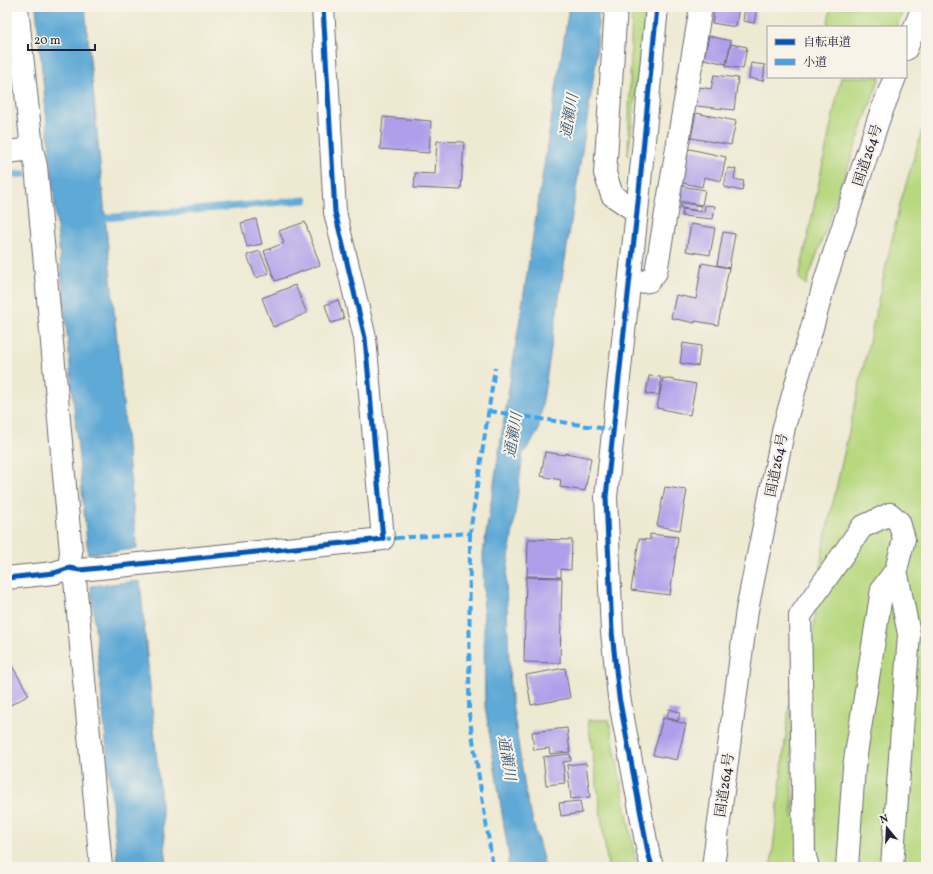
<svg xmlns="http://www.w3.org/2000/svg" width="933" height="874" font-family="Vollkorn,'Noto Serif JP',serif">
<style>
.green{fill:#b7d87f;stroke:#6c7d5d}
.water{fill:#5ea9d6;stroke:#406688}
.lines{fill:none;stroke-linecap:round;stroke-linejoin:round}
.stream{stroke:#5ea9d6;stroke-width:7}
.building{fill:#af9feb}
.minor-casing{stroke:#696870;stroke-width:24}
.highway-casing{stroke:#696870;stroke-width:24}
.minor{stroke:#fff;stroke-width:22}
.highway{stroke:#fff;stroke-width:22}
.quiet{stroke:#3ea2ec;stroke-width:4;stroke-dasharray:8 4;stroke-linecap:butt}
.cycleway-casing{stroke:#f7f3e8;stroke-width:8}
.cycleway{stroke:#0057b8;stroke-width:5}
.labels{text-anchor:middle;stroke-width:4;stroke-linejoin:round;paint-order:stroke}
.street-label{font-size:14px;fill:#22223b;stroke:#f7f3e8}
.water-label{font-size:15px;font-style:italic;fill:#3a5879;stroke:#f7f3e8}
</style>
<rect width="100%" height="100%" fill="#f7f3e8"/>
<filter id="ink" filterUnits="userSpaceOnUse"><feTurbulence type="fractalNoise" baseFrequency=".025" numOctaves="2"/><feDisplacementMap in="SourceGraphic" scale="8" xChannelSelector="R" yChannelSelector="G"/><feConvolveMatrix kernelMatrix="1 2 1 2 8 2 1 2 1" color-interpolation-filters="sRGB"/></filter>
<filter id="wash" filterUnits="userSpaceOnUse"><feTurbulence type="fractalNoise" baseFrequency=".012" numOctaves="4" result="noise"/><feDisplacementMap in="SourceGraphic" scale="16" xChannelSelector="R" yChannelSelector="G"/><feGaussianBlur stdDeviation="0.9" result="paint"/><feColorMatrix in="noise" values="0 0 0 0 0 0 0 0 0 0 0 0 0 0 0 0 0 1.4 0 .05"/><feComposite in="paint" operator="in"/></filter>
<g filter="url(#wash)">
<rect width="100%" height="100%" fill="#eee9d1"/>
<path class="green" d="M632 7H647L628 156Z
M831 7H904L897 27H827Z
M841 77H880L806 285 799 278Z
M926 117V867H771L791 689 792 818 823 547 900 204Z
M588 720H609L637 867H608Z"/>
<path class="water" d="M36 7H85L137 549 88 554Z
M569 7H599L596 62 538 432 523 454 506 581 510 689 526 795 545 867H507L509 857 485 706 483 553Z
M140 581 167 867H118L91 586Z"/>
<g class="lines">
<path class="stream" d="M7 175 24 174
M105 218 305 200"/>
</g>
<g id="blocks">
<path class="building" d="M715 7H739L736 27 712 23Z
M745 7H757L754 23 743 21Z
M709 36 731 41 726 64 704 59Z
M731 44 747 47 743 69 726 66Z
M751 63 765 65 763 81 749 78Z
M714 75 738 78 734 110 696 106 698 87 711 89Z
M696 113 736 121 731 145 691 138Z
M383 117 431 121 429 153 380 149Z
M437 141 464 142 461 190 414 188 415 173 435 174Z
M685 148 726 157 721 181 704 177 702 187 678 182Z
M728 168 736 169 734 179 744 181 742 191 724 187Z
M682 186 705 190 702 205 679 201Z
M681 203 701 206 700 211 681 208Z
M705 205 715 206 713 219 682 216 683 209 704 212Z
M256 219 262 244 247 247 241 223Z
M305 222 320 265 275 281 264 251 284 243 279 231Z
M691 224 715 228 710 255 686 251Z
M723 232 735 234 729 268 717 265Z
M260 251 269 273 256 278 247 255Z
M702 263 729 268 718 325 695 321V323L671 318 676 295 696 299Z
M295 285 307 313 273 327 262 298Z
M338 300 344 319 331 323 325 305Z
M683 343 701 346 698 366 680 363Z
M649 376 661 377 659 395 646 394Z
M663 378 696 384 690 415 657 408Z
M545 452 565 455 566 453 591 458 585 491 560 487 561 480 541 476Z
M665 487 687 490 680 530 657 526Z
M650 534 678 537 670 595 631 590 639 539 650 540Z
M528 539 572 540 571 570 561 569V577L527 576Z
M526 577 562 578 560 663 524 662Z
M11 664 29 695 7 707V666Z
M565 668 570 698 531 705 526 675Z
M669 709 680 712 678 721 667 718Z
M663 718 686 724 677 760 653 755Z
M567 728 570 752 550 754 549 748 534 750 532 732Z
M570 754 571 761 563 762 565 783 546 785 543 757Z
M586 763 590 797 571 799 567 765Z
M580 801 582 813 561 816 559 803Z"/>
</g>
</g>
<g filter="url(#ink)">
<use href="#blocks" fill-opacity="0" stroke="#696870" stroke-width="1"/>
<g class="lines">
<defs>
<path id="minor" d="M17 7 32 149 36 166 71 552 69 568 75 580 101 867
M616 7 605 173 612 195 637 212
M7 152 32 149
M629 283 649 281 656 272 701 7
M7 578 54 573 69 568 80 570 383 539 365 338 335 212 323 7
M652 867 648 852 619 697 612 632 606 497 637 212 657 7
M808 867 804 853 800 616 862 527 890 514 899 522 904 539 896 570 882 589 854 767 847 867
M892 867 909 634 896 570"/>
<path id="highway" d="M906 49 923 7
M713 867 747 610 784 427 826 278 879 118 895 77"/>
</defs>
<use href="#minor" class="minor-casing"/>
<use href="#highway" class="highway-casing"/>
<use href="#minor" class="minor"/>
<use href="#highway" class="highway"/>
<path class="quiet" d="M489 411 614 430
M470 533 469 714 493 867
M383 539 470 533 495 368"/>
<defs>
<path id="cycleway" d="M7 578 54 573 69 568 80 570 383 539 365 338 335 212 323 7
M652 867 648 852 619 697 612 632 606 497 637 212 657 7"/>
</defs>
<use href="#cycleway" class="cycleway-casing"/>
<use href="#cycleway" class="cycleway"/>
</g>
</g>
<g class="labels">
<g class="street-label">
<text transform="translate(867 155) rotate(-72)" y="5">国道264号</text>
<text transform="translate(776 465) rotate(-79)" y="5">国道264号</text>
<text transform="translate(724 785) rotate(-82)" y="5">国道264号</text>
</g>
<g class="water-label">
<text transform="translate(569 116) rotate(-80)" y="5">通瀬川</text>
<text transform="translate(513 435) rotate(-80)" y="5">通瀬川</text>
<text transform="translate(507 758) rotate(81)" y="5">通瀬川</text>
</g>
</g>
<rect width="933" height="874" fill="none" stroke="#f7f3e8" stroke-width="24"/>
<rect x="767" y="26" width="140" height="52" fill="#f7f3e8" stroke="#a29fa3"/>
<rect x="775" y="39" width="20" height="6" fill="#0057b8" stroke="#a29fa3"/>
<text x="803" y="46" font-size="12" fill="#22223b">自転車道</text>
<rect x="775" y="59" width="20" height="6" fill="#3ea2ec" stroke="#a29fa3"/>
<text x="803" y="66" font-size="12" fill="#22223b">小道</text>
<g transform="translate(887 828) rotate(342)" stroke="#f7f3e8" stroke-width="3" paint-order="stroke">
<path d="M0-3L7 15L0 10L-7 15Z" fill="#22223b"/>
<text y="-6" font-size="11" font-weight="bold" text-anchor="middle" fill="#22223b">N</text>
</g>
<path d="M28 44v6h67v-6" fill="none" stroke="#22223b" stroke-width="2"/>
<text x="34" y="44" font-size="12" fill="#22223b" stroke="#f7f3e8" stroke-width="3" paint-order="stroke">20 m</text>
</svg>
